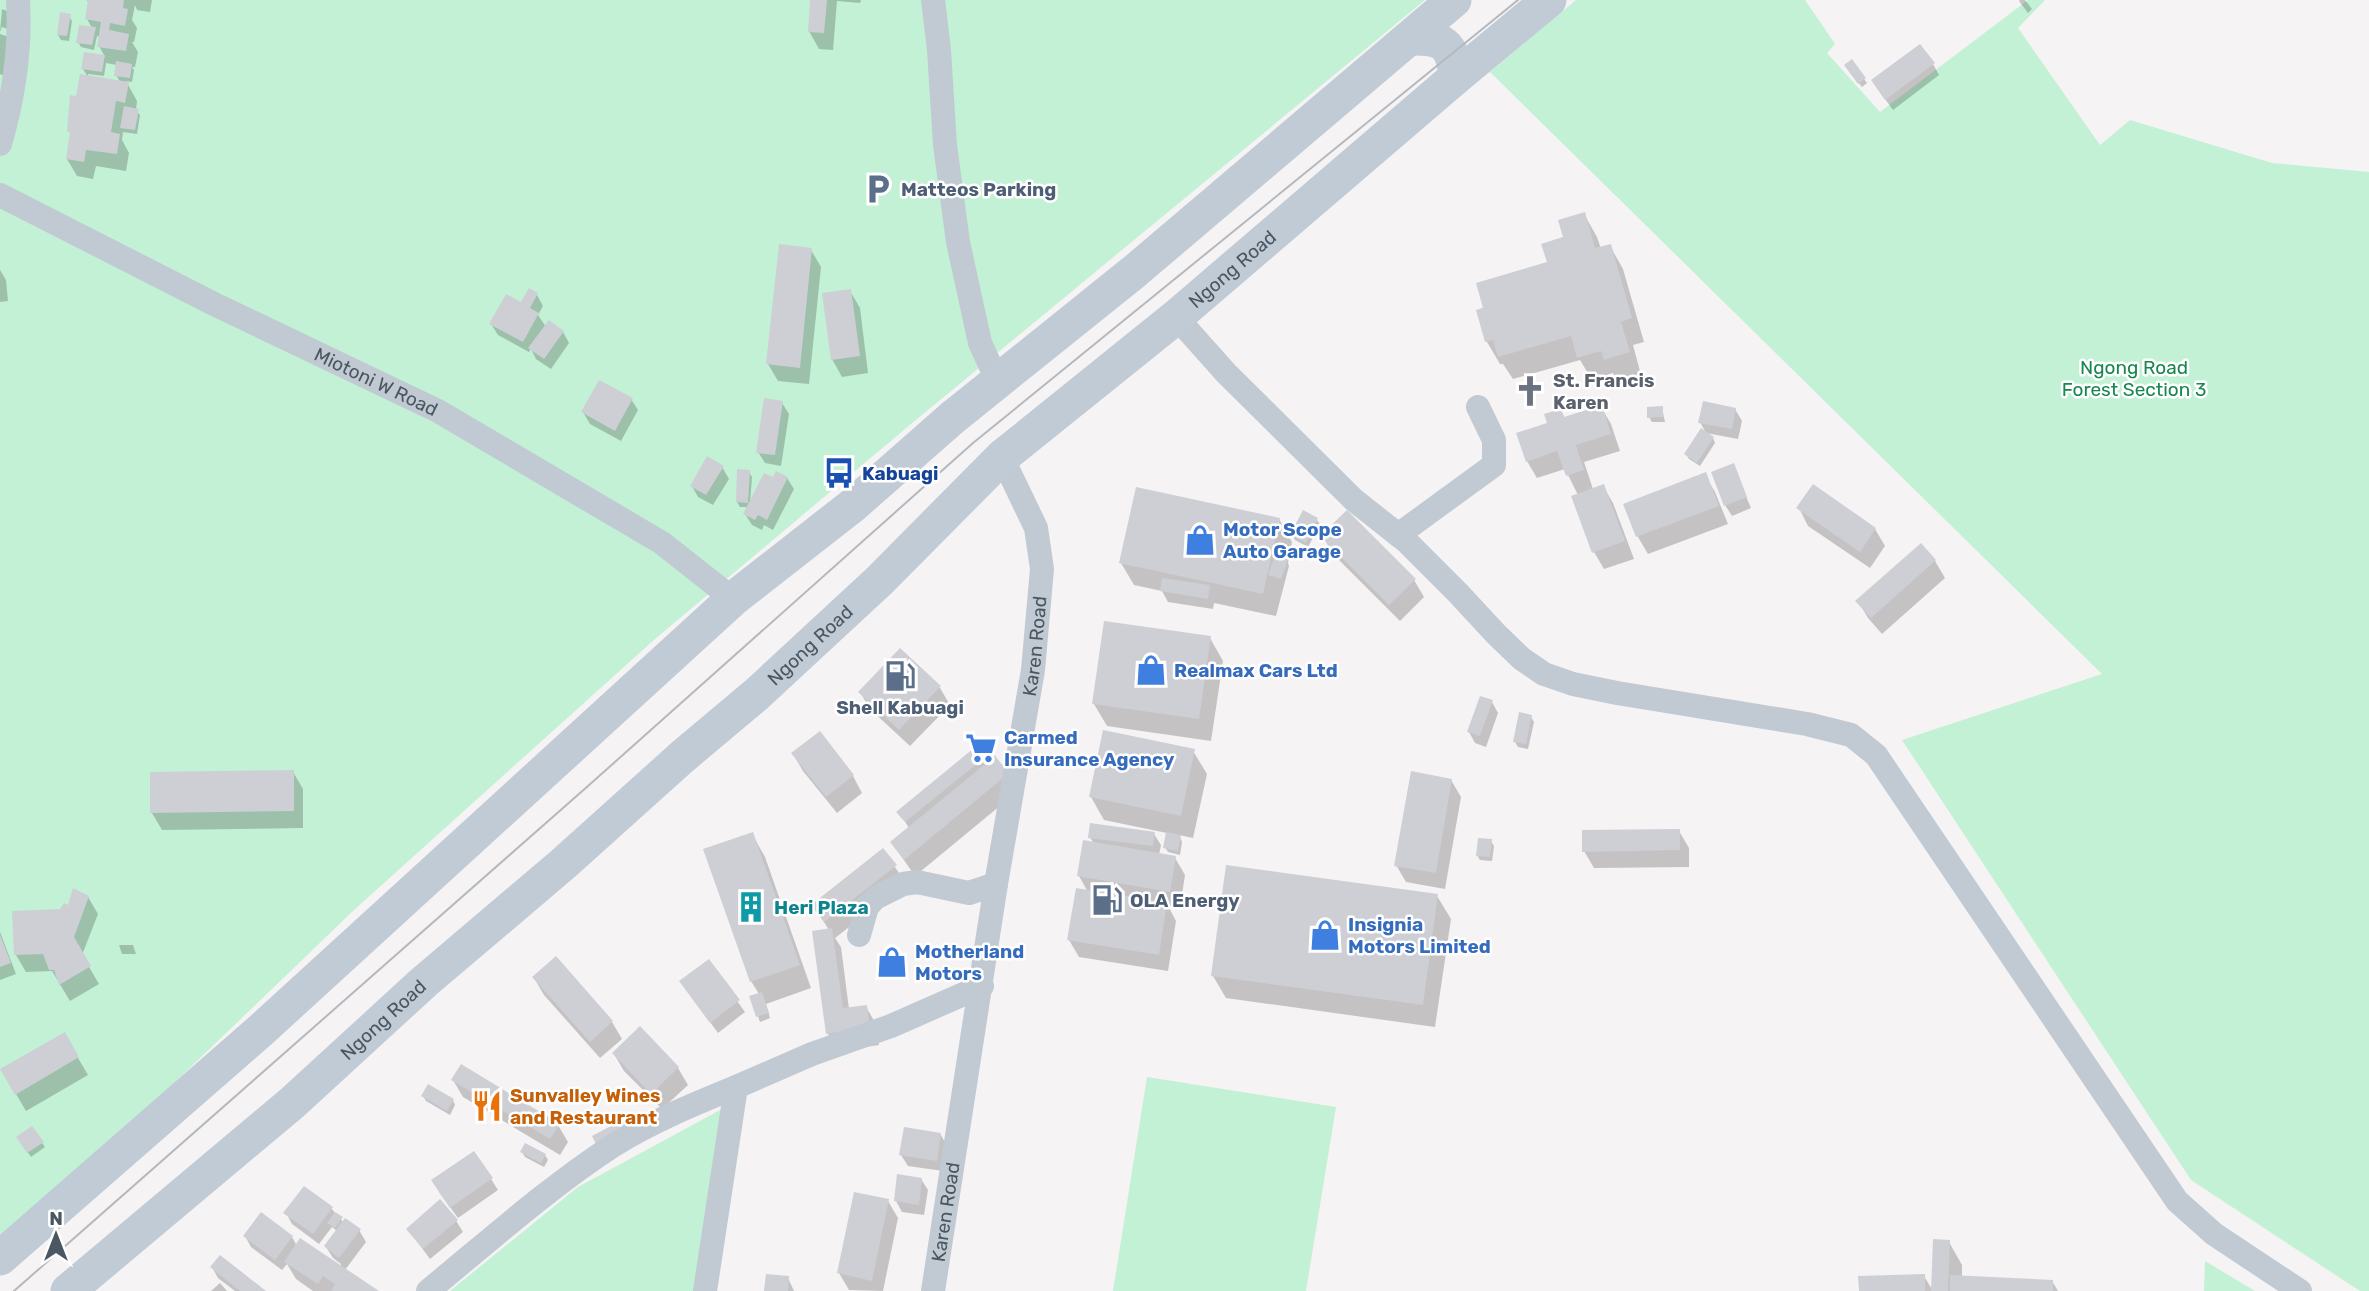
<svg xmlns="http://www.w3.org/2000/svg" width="2369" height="1291" font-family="Rubik,sans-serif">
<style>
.green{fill:#c3f1d5}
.shadow{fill:#0003}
.building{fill:#cdcfd5}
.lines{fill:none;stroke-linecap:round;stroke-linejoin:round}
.street{stroke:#c1cad2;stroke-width:24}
.secondary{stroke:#c1cbd6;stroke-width:35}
.tram{stroke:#b5b8bd;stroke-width:2}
.labels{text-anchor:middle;stroke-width:5;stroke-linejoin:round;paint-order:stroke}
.service-label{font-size:19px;font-weight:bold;fill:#4e5e75;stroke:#fff;text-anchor:start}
.street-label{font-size:19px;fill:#4a5661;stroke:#fff}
.park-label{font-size:19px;fill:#17864f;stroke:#fff}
.worship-label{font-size:19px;font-weight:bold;fill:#5b616d;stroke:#fff;text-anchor:start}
.transit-label{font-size:19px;font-weight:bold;fill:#164399;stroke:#fff;text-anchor:start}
.shop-label{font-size:19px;font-weight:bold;fill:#366cbe;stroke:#fff;text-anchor:start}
.culture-label{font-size:19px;font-weight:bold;fill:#0d838f;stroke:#fff;text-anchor:start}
.food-label{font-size:19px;font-weight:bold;fill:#c56008;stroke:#fff;text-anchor:start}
</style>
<rect width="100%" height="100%" fill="#f5f3f3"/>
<path class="green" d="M0 0H1425L911 424 655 639 354 910 141 1115 0 1236Z
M1576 0H1805L1835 44 1827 53 1880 112 2028 0H2045L2018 28 2100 145 2130 120 2272 163 2369 172V1291H2360L2191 1180 1902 740 2102 674 1490 72Z
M1147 1077 1336 1107 1306 1291H1113Z
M722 1109 694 1291H450L578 1187Z
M2205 1261 2255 1291H2204Z"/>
<path class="shadow" d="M87 0H152L150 12 137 10 135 5 132 20 137 28 134 42H132L138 52 135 67H132L134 70 132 82 126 81 137 101 136 110 140 115 137 134 123 132 122 140 129 153 126 171 96 166 93 179 77 176 67 159 71 135 69 131 78 98 120 82 116 75 117 65 106 63 104 76 88 74V77L83 69 86 54 105 57 99 46 100 37 97 36 94 50 81 47 78 42 92 28 87 19 89 4Z
M812 0H861L860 3 837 1 833 50 819 49 809 31Z
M2020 0H2025L2032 9 2028 13 2019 1Z
M2 9 17 15 15 32 2 27 0 32Z
M69 16 72 21 69 41 61 40 58 35Z
M0 34 9 37V78L0 74Z
M1933 64 1939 75 1893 110 1880 92Z
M1849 71 1864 79 1867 83 1862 87Z
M1584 214 1597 237 1601 249 1610 246 1623 269 1644 342 1633 345 1641 375 1618 382 1613 373 1592 380 1580 360 1513 379 1503 364H1500L1487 342 1478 311 1549 263Z
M811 250 821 267 809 384 778 381 768 364Z
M0 270 6 280 8 301 0 302Z
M850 291 860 308 868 373 842 377 832 359Z
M537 295 543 306 538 315 546 327 563 332 569 343 551 369 536 359 531 349 529 352 498 335 491 324Z
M631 399 638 410 621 441 590 424 583 412Z
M782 403 789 414 781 466 765 463 758 452Z
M1601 407 1611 424 1620 451 1584 462 1593 489 1603 486 1613 503 1634 559 1604 569 1594 552 1573 497 1578 495 1565 469 1537 478 1527 461 1550 424 1561 411 1565 419Z
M1662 408 1665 422H1652L1649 417Z
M1735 409 1742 421 1738 439 1706 433 1700 422Z
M1713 438 1715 443 1700 466 1689 459 1686 454Z
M1733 466 1751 508 1732 516 1725 505Z
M722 467 729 479 713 505 698 497 692 486Z
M749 472 752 477 750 504 773 480 787 478 794 489 773 530 764 525 762 530 752 525 745 514 749 507H740L737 502Z
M1705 475 1715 492 1728 524 1648 554 1638 537 1625 505Z
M1799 508 1875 529 1885 546 1870 568 1808 526Z
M1279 519 1292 542 1288 563 1289 566 1276 616 1214 603 1213 609 1168 602 1162 591 1134 585 1121 563Z
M1317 520 1320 524 1308 547 1295 540 1292 535Z
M1323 536 1414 580 1424 597 1400 621 1332 553Z
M1921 545 1935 561 1945 578 1882 634 1868 618 1858 601Z
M1210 638 1223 661 1211 741 1107 726 1094 704Z
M901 651 940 688 950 705 910 746 870 709 860 692Z
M1492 702 1498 713 1486 747 1475 743 1469 732Z
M1531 717 1534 722 1528 749 1518 747 1515 742Z
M819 734 853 776 862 793 837 813 803 771 793 754Z
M992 751 1018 791 915 876 892 843 909 828 899 812Z
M1193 751 1207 774 1193 838 1179 835 1182 842 1180 855 1168 852 1165 847 1167 833 1104 820 1091 797Z
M293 772 303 789V828L162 830 152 813Z
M1451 780 1461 797 1445 889 1406 882 1396 865Z
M1679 831 1689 848V867L1594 868 1584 851Z
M752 834 765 857 811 988 766 1004 770 1018 760 1022 751 997 759 994 751 981Z
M1154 834 1161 845 1159 855 1175 858 1185 875 1180 908 1168 906 1176 921 1168 971 1079 957 1069 940 1088 892 1079 876 1094 844 1090 837Z
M1491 841 1494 846 1492 861 1480 860 1477 855Z
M883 850 906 883 835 938 841 947 849 1009 866 1007 876 1024 879 1045 838 1051 828 1034 829 930 813 905Z
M1437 896 1451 919 1435 1027 1226 998 1213 976Z
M88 897 98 914 82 955 99 984 70 1001 52 971 26 972 16 955 70 907Z
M0 932 16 974 0 980Z
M119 945H133L136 954H122Z
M709 962 745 1012 718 1033 681 982Z
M534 978 612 1022 622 1039 600 1058 544 995Z
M64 1034 88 1075 26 1111 2 1070Z
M614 1054 678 1068 688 1085 662 1109 624 1071Z
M453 1080 558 1125 568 1142 560 1155 463 1097Z
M423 1096 453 1100 455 1105 450 1115 426 1101Z
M940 1134 947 1145 943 1171 908 1166 901 1155Z
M21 1142 42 1143 45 1147 31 1157Z
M522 1152 545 1155 548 1160 544 1167 525 1157Z
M491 1179 498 1190 458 1218 439 1192Z
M921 1179 928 1190 924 1215 902 1212 896 1201Z
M888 1201 898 1218 883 1291 849 1290 839 1273Z
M331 1208 344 1223 359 1230 366 1242 345 1270 376 1291H313L296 1279 287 1264 282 1270 251 1247 245 1236 292 1237 297 1246 340 1267 341 1264 333 1258 326 1247 337 1231 332 1227 319 1244 292 1224 286 1213Z
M455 1219 463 1232 430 1259 408 1229Z
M1949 1242 1962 1265V1278L2052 1281 2058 1291H1933Z
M212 1267 263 1291H235L218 1278Z
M1924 1276 1933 1291H1860Z
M788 1278 794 1291H766Z
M220 1283 227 1291H211Z"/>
<path class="building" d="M88 0H124L123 8 128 9 125 26 110 23 109 30 129 34 126 51 97 47 101 22 85 19Z
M810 0H827L824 33 808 32Z
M60 12 71 14 67 36 57 35Z
M79 25 96 27 92 45 76 43Z
M1920 44 1935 63 1885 100 1871 80Z
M84 52 105 55 102 72 81 69Z
M1852 59 1866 78 1858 84 1844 65Z
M116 61 132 64 130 78 114 76Z
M80 74 129 82 125 103 116 101 111 132 120 134 117 154 86 150 84 162 66 159 70 132 67 131 70 95 76 96Z
M124 106 139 109 135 130 120 128Z
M1585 212 1595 248 1611 244 1632 318 1621 322 1630 352 1604 360 1601 351 1577 358 1571 336 1498 357 1493 340 1485 342 1476 310 1483 308 1476 283 1547 262 1541 244 1563 237 1558 220Z
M779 244 812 248 800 368 766 364Z
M529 288 538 293 530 308 539 313 523 342 489 324 506 294 521 302Z
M851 289 860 356 831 360 822 293Z
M549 320 564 331 544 359 528 348Z
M599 380 633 398 615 431 581 412Z
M764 398 783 401 775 455 756 453Z
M1703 401 1736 408 1732 429 1698 423Z
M1602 405 1611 434 1576 445 1584 470 1566 476 1557 451 1526 462 1516 433 1547 423 1544 414 1561 409 1564 417Z
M1663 406V417L1647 418V407Z
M1701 428 1714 437 1697 463 1684 454Z
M707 456 724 466 706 495 690 486Z
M1734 463 1747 497 1724 506 1711 472Z
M737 469 750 470 748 503 736 502Z
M776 471 788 477 767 520 758 515 755 520 743 514 764 473 773 477Z
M1706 472 1719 506 1636 537 1623 504Z
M1604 484 1625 541 1592 553 1571 496Z
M1813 484 1876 528 1860 552 1796 508Z
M1136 487 1280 518 1263 594 1119 563Z
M1303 510 1318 518 1306 543 1290 535Z
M1347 510 1416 579 1389 605 1320 536Z
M1921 543 1936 560 1871 618 1855 601Z
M1275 555 1288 559 1281 579 1268 575Z
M1162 578 1210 585 1208 599 1160 591Z
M1104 621 1211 636 1199 719 1092 704Z
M900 648 941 686 899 730 858 692Z
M1480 696 1493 700 1480 736 1467 732Z
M1519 712 1532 715 1526 744 1513 742Z
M1103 730 1195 749 1181 816 1089 797Z
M820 731 854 775 826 797 791 753Z
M985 739 994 750 905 822 896 812Z
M995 756 1009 773 904 860 890 842Z
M294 770V811L150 813V772Z
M1411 771 1452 779 1436 873 1394 866Z
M1090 823 1155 832 1153 846 1088 838Z
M1680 829V850L1582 852V830Z
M753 832 800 965 750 982 703 849Z
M1166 832 1181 835 1178 851 1163 848Z
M1478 838 1492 839 1490 857 1476 856Z
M1083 840 1176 856 1170 892 1077 876Z
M883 848 897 865 824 922 811 905Z
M1226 865 1438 894 1423 1005 1211 976Z
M73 888 89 896 74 937 91 966 59 985 54 970H49L43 954 14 955 12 911 60 909 64 903 68 905Z
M1076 888 1167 902 1159 955 1067 940Z
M832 928 843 1008 867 1005 870 1028 826 1034 812 931Z
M0 935 11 963 0 967Z
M556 956 613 1021 590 1042 532 977Z
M709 959 740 1000 710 1023 679 981Z
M762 992 769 1013 756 1017 749 996Z
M640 1026 679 1067 651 1094 612 1053Z
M65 1032 79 1057 15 1095 0 1069Z
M461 1064 560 1124 550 1139 451 1080Z
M428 1084 454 1099 447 1111 421 1096Z
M626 1118 633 1129 598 1148 592 1136Z
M32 1126 44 1142 27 1153 16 1137Z
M904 1127 941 1133 937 1161 899 1155Z
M525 1143 546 1154 541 1163 520 1152Z
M474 1151 493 1178 450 1208 431 1180Z
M897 1174 922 1178 919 1205 894 1201Z
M304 1186 333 1207 313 1234 283 1213Z
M854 1192 889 1199 872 1281 837 1273Z
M440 1199 458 1220 423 1249 406 1229Z
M261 1212 293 1236 275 1260 243 1236Z
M335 1212 343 1217 335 1228 327 1223Z
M345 1218 361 1229 339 1258 324 1246Z
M300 1238 379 1291H331L335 1284 323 1276 318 1284 284 1262Z
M1933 1239 1950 1240 1948 1291H1931Z
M220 1255 266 1291H240L210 1267Z
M766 1274 789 1276 788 1291H764Z
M1925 1274V1291H1859L1858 1276Z
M1950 1275 2053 1280V1291H1950Z"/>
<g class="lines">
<g class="street">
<path d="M933 0 939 50 945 145 958 242 980 343 998 382"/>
<path d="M0 144C14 96 21 50 18 0"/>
<path id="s1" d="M0 195 214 304 438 411 662 543 733 599"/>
<path d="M1176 317 1226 373 1354 500 1406 541 1458 593 1496 634 1522 659 1544 674 1573 684 1617 693 1807 724 1851 735 1876 755 2177 1201 2214 1234 2300 1291"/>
<path d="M1398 535 1494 465V440L1478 407"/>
<path d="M859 935 867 907 875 898 903 884 917 882 969 893 996 884"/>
<path d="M428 1291C489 1241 548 1188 614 1145 653 1121 694 1104 736 1087"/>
<path d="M705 1291 736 1087 812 1054 891 1026 982 986"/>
<path id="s2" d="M933 1291 996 884 1033 670 1042 569 1036 528 1002 457"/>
</g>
<g class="secondary">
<path d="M1410 38C1442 37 1453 43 1456 77"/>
<path d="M0 1258 260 1031 733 599 852 506 952 418 1135 271 1454 0"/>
<path id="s3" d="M68 1291 292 1103 424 982 563 864 682 757 757 694 879 581 1002 457 1176 317 1456 77 1549 0"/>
</g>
<path class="tram" d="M14 1291 588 786 973 443 1518 0"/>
</g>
<defs>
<symbol id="parking-bare" viewBox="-9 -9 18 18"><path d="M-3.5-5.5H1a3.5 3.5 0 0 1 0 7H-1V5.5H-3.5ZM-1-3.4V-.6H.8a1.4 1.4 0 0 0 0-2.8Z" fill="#5c6f8a" stroke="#fff" stroke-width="2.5" paint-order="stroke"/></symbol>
<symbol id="church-bare" viewBox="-9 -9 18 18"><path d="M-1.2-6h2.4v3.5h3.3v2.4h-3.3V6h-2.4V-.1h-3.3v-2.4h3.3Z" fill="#6b7280" stroke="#fff" stroke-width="2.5" paint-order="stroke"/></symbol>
<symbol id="bus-bare" viewBox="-9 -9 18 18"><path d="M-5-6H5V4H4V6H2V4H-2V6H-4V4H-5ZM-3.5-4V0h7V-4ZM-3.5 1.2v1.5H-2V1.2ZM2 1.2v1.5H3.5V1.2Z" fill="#1a4fb4" stroke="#fff" stroke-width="2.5" paint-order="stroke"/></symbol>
<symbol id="shop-bare" viewBox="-9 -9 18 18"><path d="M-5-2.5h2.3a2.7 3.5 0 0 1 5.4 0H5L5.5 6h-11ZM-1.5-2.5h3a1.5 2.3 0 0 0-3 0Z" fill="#3f7fe0" stroke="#fff" stroke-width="2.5" paint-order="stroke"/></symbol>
<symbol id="fuel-bare" viewBox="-9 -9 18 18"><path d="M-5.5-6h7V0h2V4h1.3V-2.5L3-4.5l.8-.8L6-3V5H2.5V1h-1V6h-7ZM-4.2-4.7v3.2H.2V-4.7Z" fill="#5c6f8a" stroke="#fff" stroke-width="2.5" paint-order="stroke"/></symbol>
<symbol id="supermarket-bare" viewBox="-9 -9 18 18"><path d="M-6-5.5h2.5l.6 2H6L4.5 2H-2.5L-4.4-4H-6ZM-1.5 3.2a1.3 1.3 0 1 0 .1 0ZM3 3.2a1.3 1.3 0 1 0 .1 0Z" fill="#3f7fe0" stroke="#fff" stroke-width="2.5" paint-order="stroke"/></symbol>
<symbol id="building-bare" viewBox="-9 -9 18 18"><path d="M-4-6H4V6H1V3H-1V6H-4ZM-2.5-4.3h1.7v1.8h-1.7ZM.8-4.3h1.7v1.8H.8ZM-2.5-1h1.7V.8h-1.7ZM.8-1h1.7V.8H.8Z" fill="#0f9aa8" stroke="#fff" stroke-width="2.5" paint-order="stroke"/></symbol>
<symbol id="restaurant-bare" viewBox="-9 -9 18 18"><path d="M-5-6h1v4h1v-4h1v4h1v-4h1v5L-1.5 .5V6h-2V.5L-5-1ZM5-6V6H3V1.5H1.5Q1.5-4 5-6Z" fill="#e8710a" stroke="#fff" stroke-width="2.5" paint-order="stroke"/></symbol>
</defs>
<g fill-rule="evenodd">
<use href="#parking-bare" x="856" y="167" width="44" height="44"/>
<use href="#church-bare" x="1508" y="369" width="44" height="44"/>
<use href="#bus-bare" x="817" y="451" width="44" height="44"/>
<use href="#shop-bare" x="1178" y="518" width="44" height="44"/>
<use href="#shop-bare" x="1129" y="648" width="44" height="44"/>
<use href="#fuel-bare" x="878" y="654" width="44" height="44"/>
<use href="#supermarket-bare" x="959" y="726" width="44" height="44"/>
<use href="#fuel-bare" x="1085" y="878" width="44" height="44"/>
<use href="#building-bare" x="729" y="885" width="44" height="44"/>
<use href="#shop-bare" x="1303" y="913" width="44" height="44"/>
<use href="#shop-bare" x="870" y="940" width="44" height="44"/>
<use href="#restaurant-bare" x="465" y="1084" width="44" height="44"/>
</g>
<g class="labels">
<g class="service-label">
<text x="901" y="196">Matteos Parking</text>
<text x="900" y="714" text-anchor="middle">Shell Kabuagi</text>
<text x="1130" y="907">OLA Energy</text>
</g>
<g class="street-label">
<text dy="7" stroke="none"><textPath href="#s3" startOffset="1550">Ngong Road</textPath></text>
<text dy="7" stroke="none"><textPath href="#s1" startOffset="420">Miotoni W Road</textPath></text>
<text dy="7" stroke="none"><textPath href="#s3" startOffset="984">Ngong Road</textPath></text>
<text dy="7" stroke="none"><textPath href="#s2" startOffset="653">Karen Road</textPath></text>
<text dy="7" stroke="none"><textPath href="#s3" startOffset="416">Ngong Road</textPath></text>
<text dy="7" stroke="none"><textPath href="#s2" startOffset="80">Karen Road</textPath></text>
</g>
<g class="park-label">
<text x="2134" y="374">Ngong Road<tspan x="2134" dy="22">Forest Section 3</tspan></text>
</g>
<g class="worship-label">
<text x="1553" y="387">St. Francis<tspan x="1553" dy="22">Karen</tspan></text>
</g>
<g class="transit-label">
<text x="862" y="480">Kabuagi</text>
</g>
<g class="shop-label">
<text x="1223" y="536">Motor Scope<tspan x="1223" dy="22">Auto Garage</tspan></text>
<text x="1174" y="677">Realmax Cars Ltd</text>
<text x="1004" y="744">Carmed<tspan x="1004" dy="22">Insurance Agency</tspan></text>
<text x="1348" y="931">Insignia<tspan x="1348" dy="22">Motors Limited</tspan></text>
<text x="915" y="958">Motherland<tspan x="915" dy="22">Motors</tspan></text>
</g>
<g class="culture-label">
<text x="774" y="914">Heri Plaza</text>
</g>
<g class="food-label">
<text x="510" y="1102">Sunvalley Wines<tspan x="510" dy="22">and Restaurant</tspan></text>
</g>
</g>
<g transform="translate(56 1235)" stroke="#ffffff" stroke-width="5" paint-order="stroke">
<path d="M0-5L12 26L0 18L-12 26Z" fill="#4a5661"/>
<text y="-10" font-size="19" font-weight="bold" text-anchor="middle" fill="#4a5661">N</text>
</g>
</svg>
